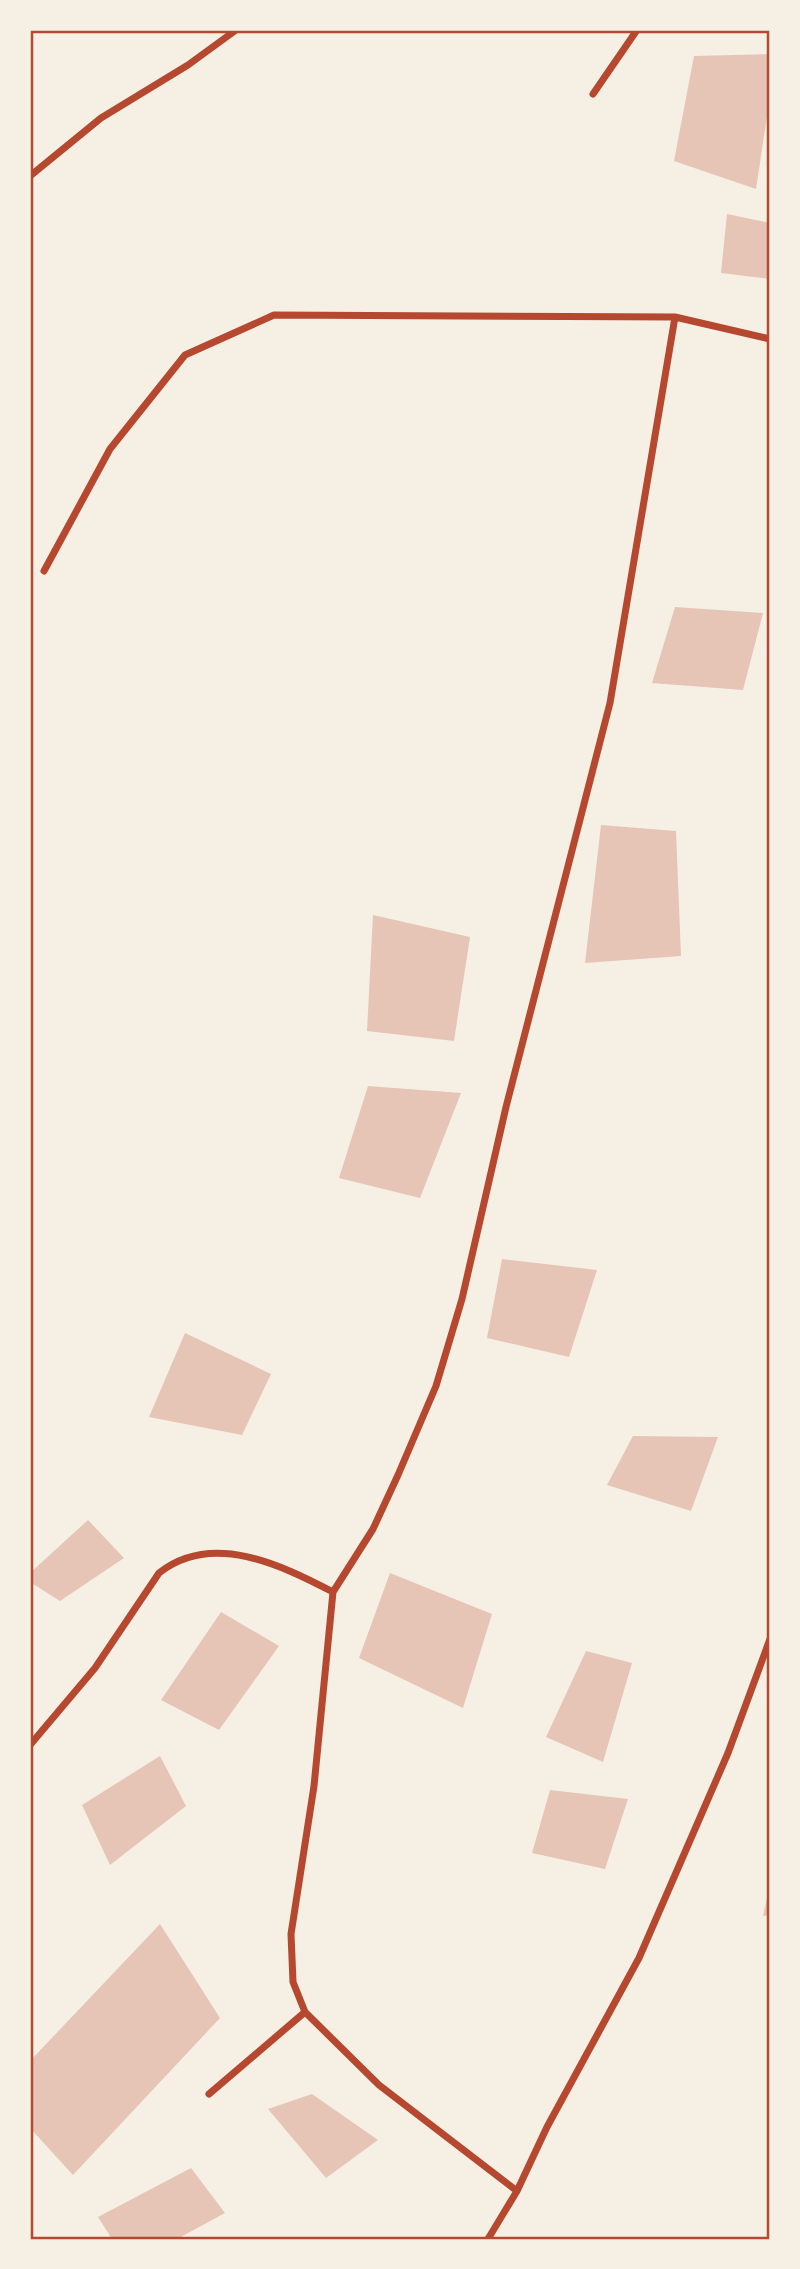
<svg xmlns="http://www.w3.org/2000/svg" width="800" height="2269" font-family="Jost,sans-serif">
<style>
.building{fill:#e6c5b7}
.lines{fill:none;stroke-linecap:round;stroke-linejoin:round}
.minor{stroke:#b5482f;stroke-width:7}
.neatline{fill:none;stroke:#b5482f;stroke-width:2.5}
</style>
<rect width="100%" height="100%" fill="#f6efe4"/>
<path class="building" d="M770 54V97L756 189 674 161 694 56Z
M727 214 770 223V279L721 273Z
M675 607 763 613 743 690 652 683Z
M601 825 676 831 681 956 585 963Z
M373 915 470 937 454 1041 367 1031Z
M368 1086 461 1093 420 1198 339 1178Z
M502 1259 597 1270 569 1357 487 1338Z
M185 1333 271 1374 242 1435 149 1417Z
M633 1436 718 1437 691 1511 607 1485Z
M88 1520 124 1558 60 1601 30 1582V1573Z
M390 1573 492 1614 463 1708 359 1658Z
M221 1612 279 1646 219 1730 161 1700Z
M586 1651 632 1663 603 1762 546 1737Z
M160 1756 186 1806 110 1865 82 1805Z
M550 1790 628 1799 605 1869 532 1853Z
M769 1889 770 1915 763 1916Z
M160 1924 220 2018 73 2175 30 2128V2061Z
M312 2094 378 2140 326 2178 268 2109Z
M191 2168 225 2213 177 2239H112L98 2217Z"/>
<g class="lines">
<path class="minor" d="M593 94 637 30
M30 176 101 118 188 65 236 30
M44 571 110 449 185 355 274 315 675 317 770 339
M30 1745 95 1668 159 1573C212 1531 281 1565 333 1592
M209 2094 305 2012
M517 2191 379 2085 305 2012 293 1982 291 1934 314 1786 333 1592 373 1529 398 1475 436 1386 462 1299 506 1107 610 703 675 317
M488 2239 517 2191 547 2127 639 1958 728 1753 770 1639"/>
</g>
<rect width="800" height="2269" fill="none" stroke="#f6efe4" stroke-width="63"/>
<rect x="32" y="32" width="736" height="2206" class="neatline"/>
</svg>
